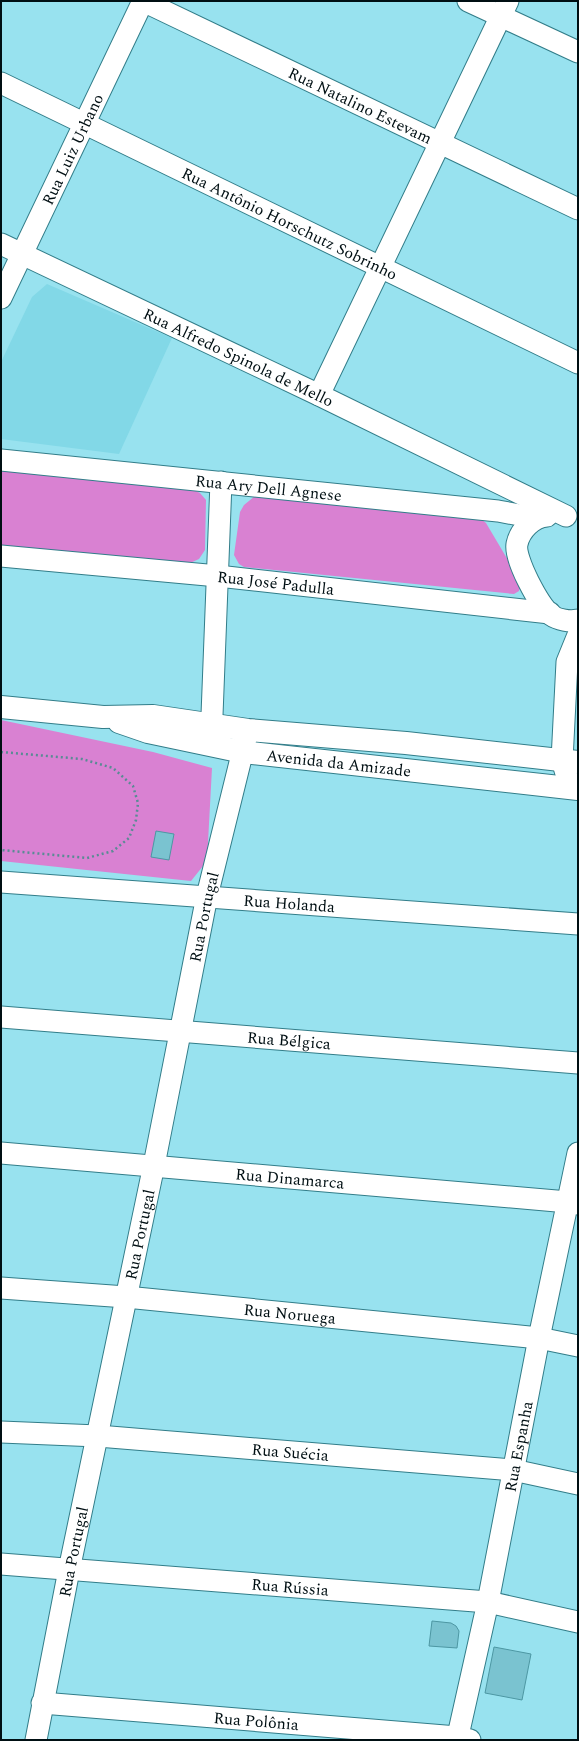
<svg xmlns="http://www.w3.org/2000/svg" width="579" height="1741" font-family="Spectral,serif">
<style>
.built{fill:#82d8e7}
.green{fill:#d981d2}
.building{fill:#7ac3d0;stroke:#4d97a3}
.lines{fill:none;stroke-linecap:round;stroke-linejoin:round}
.minor-casing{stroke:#327d89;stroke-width:23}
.major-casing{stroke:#327d89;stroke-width:24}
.path{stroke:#598b94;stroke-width:2.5;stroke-dasharray:2 3;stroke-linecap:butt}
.minor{stroke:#fff;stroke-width:21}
.major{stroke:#fff;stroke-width:22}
.labels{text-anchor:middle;stroke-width:4;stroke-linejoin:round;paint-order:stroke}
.street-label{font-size:16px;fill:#000f13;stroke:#98e2ef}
</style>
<rect width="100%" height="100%" fill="#98e2ef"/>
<path class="built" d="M47 284 172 338 119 454 1 439V362L32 297Z"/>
<path class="green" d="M1 470 196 491 200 493 206 500 205 550 199 559 188 564 1 547Z
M255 496 480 518 486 523 521 582 519 591 514 594 244 567 239 564 234 555 240 512 244 505Z
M1 720 153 752 212 768 207 861 191 881 1 861Z"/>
<path class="building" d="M156 831 174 834 169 860 151 857Z
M432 1621 451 1623 456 1626 459 1631 457 1648 429 1646Z
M494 1647 531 1654 522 1700 485 1693Z"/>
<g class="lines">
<defs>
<g id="minor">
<path id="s1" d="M143 1 578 209"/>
<path d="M468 1 578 52"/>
<path id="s2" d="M1 83 578 363"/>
<path id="s3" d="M1 244 319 395 566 516"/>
<path id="s4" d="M1 298 143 1"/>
<path d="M319 395 508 1"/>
<path id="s5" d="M1 460 498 511 536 518"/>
<path d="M547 516C533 517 520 530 517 544 514 559 539 605 551 615 558 620 570 622 578 620"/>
<path id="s6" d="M1 556 218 576 550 613"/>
<path d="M211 741 221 482"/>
<path d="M570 787 562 760 567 662 578 635"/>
<path id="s7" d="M1 882 578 924"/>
<path id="s8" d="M1 1017 578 1063"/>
<path id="s9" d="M1 1153 568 1202 578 1204"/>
<path id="s10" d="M1 1288 126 1297 539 1338 578 1346"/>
<path id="s11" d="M1 1432 98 1436 513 1470 578 1484"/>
<path id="s12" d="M1 1564 488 1602 578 1622"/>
<path id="s13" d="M42 1703 457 1737 470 1740"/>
<path id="s14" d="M36 1740 69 1570 154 1165 207 896 247 734"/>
<path id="s15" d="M457 1740 488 1602 539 1338 578 1153"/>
</g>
<g id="major">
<path d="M1 707 103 717 153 716 248 730 406 743 578 762"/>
<path id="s16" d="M119 722 148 732 243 752 578 789"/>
</g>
</defs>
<use href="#minor" class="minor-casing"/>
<use href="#major" class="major-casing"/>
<path class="path" d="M1 752 82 759 113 768 133 786 138 803 136 820 129 838 113 851 87 858 1 850"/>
<use href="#minor" class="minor"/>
<use href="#major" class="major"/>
</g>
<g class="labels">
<g class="street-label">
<text dy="6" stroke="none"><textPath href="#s1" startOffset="241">Rua Natalino Estevam</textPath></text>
<text dy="6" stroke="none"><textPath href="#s4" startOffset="165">Rua Luiz Urbano</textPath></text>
<text dy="6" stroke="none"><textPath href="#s2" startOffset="321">Rua Antônio Horschutz Sobrinho</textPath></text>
<text dy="6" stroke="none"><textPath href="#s3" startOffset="263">Rua Alfredo Spinola de Mello</textPath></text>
<text dy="6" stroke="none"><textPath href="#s5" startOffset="269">Rua Ary Dell Agnese</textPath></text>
<text dy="6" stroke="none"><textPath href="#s6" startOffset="276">Rua José Padulla</textPath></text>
<text dy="6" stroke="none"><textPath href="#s16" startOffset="224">Avenida da Amizade</textPath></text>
<text dy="6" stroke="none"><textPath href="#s7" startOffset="289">Rua Holanda</textPath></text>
<text dy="6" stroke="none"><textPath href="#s14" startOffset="840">Rua Portugal</textPath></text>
<text dy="6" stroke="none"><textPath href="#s8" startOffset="289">Rua Bélgica</textPath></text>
<text dy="6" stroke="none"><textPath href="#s9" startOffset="290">Rua Dinamarca</textPath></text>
<text dy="6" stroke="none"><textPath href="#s14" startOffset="516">Rua Portugal</textPath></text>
<text dy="6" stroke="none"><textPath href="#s10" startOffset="290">Rua Noruega</textPath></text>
<text dy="6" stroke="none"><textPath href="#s15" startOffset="300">Rua Espanha</textPath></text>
<text dy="6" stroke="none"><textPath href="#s11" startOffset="290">Rua Suécia</textPath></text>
<text dy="6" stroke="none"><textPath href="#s14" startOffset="192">Rua Portugal</textPath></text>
<text dy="6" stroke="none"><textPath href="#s12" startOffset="290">Rua Rússia</textPath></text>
<text dy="6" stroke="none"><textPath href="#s13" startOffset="215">Rua Polônia</textPath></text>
</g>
</g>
<rect width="579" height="1741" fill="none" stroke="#000f13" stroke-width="4"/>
</svg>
